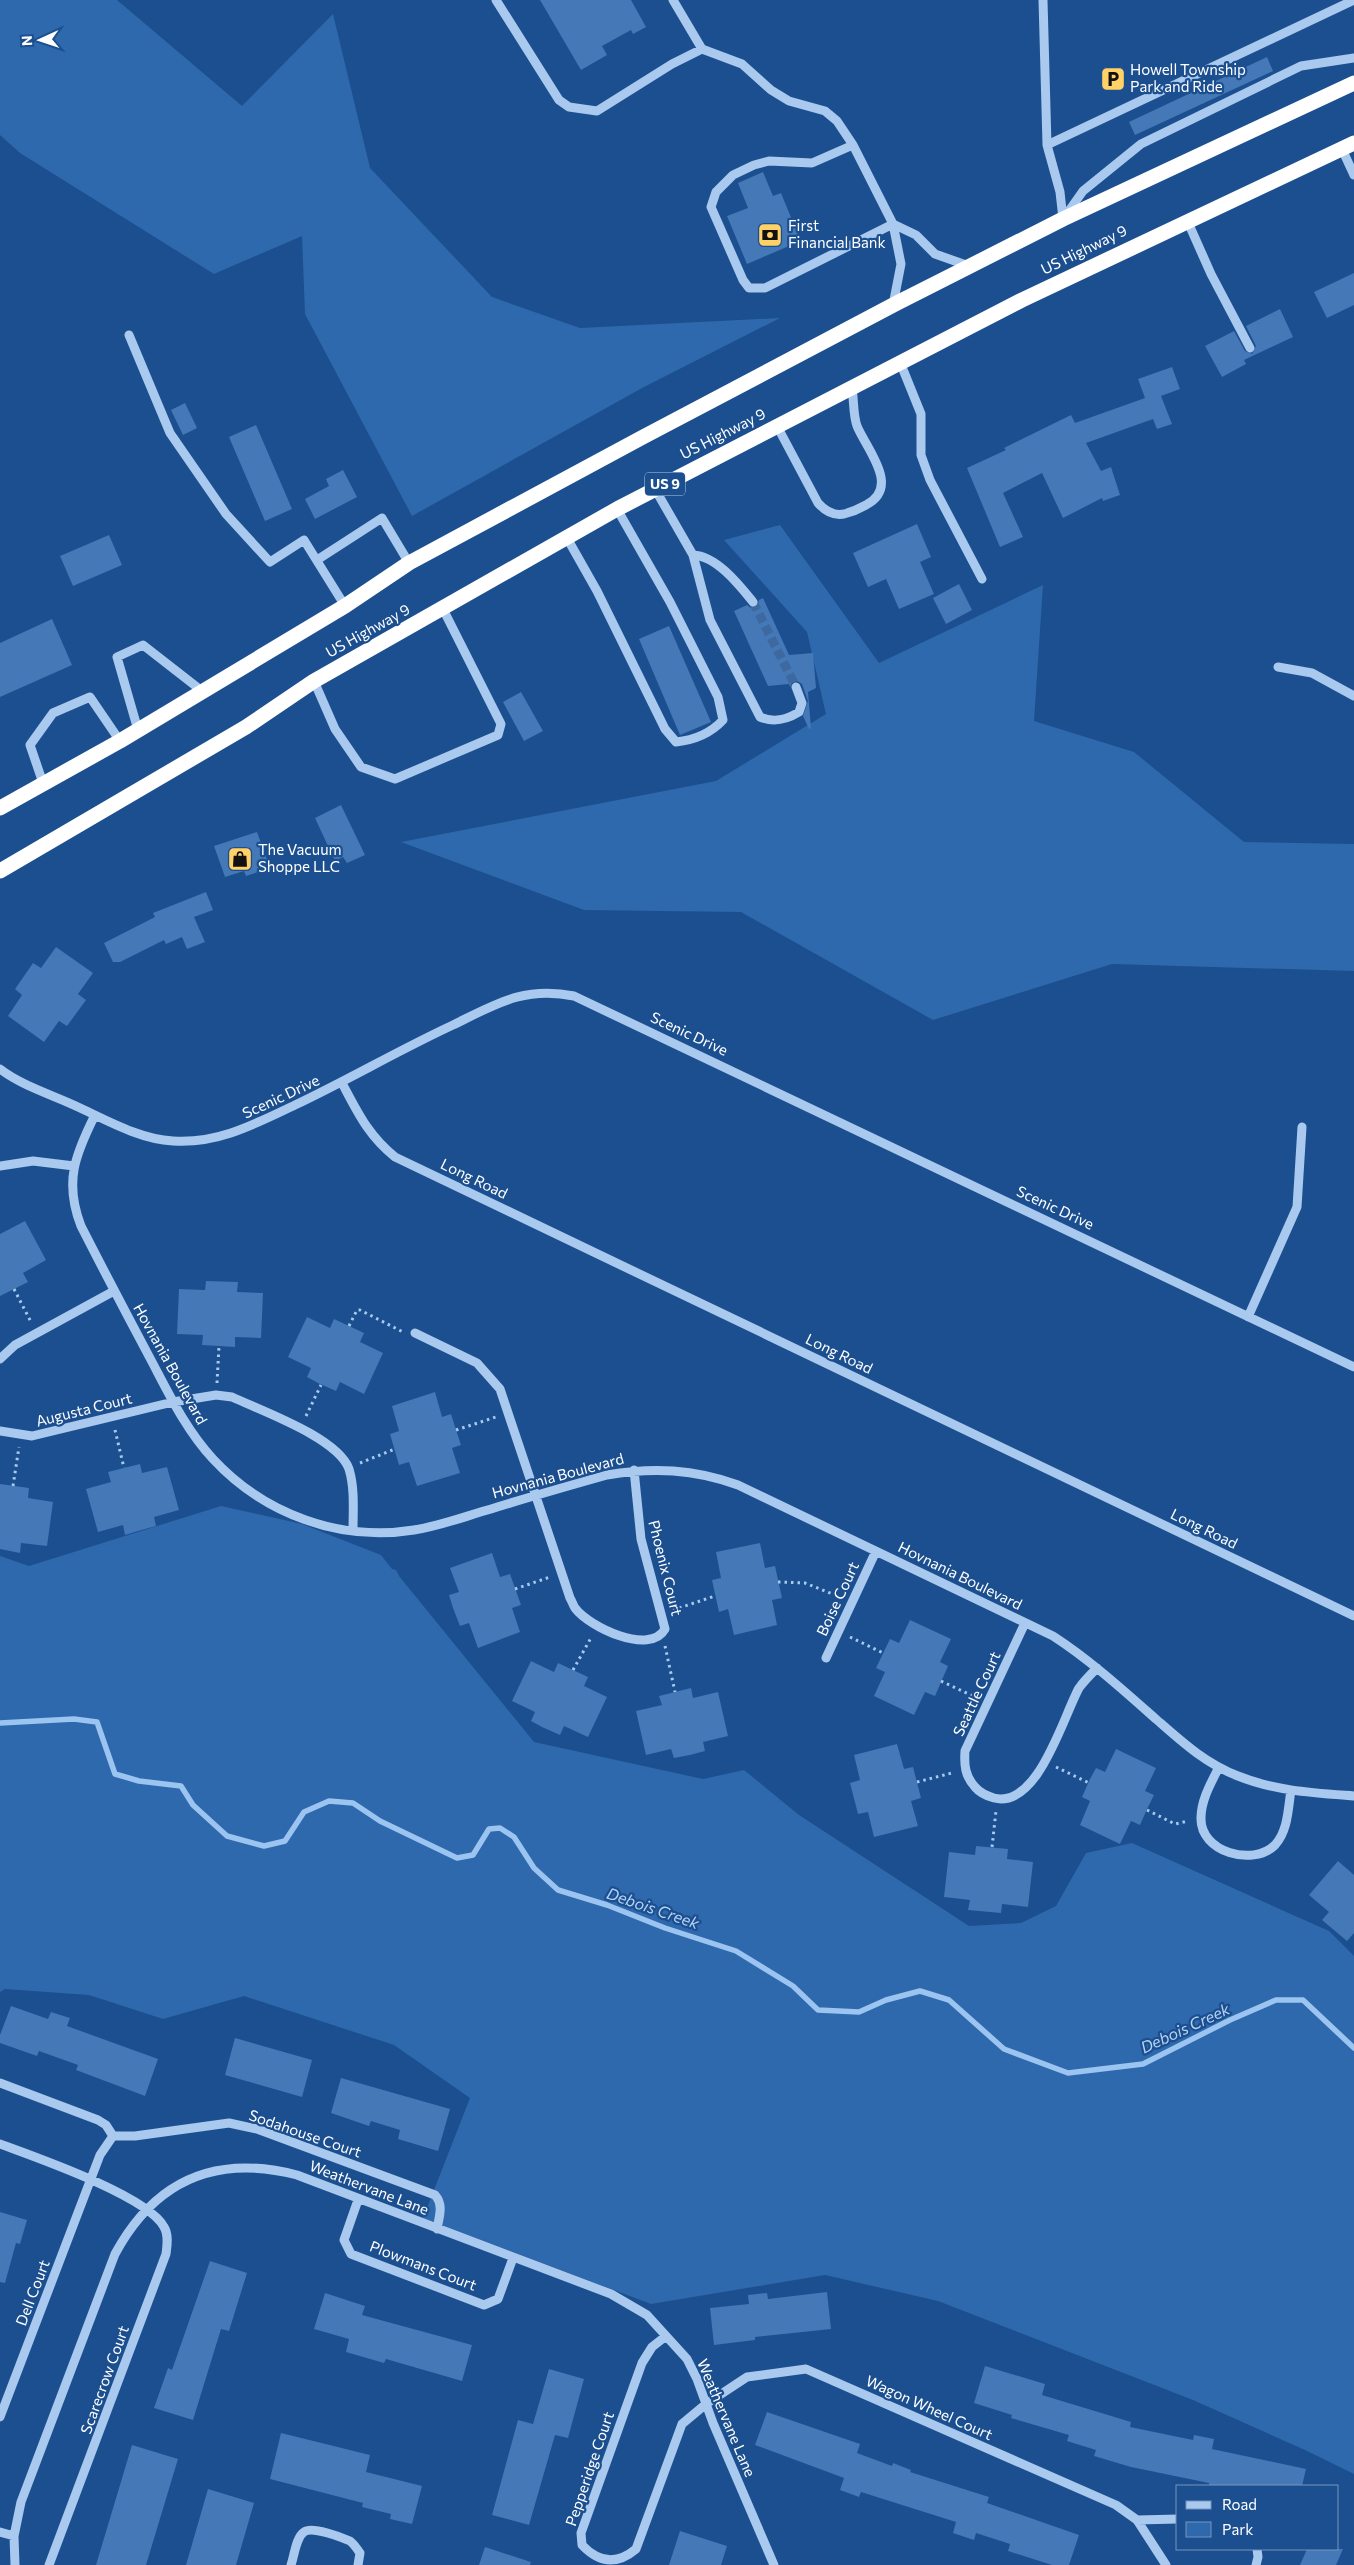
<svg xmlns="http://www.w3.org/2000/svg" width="1354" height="2565" font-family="Commissioner,sans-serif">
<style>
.green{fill:#2e69ad}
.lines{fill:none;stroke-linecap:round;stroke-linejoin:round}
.stream{stroke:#9cc4f0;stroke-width:5.5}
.building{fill:#4478b7}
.minor-tunnel{stroke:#3d69a0;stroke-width:9;stroke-dasharray:9 4.5;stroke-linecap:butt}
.path{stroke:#a9c9ee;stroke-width:3;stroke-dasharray:2.5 4;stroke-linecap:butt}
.minor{stroke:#a9c9ee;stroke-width:9}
.highway{stroke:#fff;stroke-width:15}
.labels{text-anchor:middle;stroke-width:4.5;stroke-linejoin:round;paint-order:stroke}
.shield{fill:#1b4f8f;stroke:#bbcadd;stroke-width:1}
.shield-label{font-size:14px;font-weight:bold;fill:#fff}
.poi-label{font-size:15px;fill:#fff;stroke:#1b4f8f;text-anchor:start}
.street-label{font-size:15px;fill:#fff;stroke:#1b4f8f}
.water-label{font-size:16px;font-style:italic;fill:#b5d3f5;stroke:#1b4f8f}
</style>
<rect width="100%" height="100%" fill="#1b4f8f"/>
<path class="green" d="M0 0H117L242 106 333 14 370 168 492 297 580 328 780 318 644 387 412 516 305 314 302 236 214 274 20 153 0 135Z
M780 525 879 663 1043 585 1034 721 1134 752 1244 842 1354 844V971L1112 964 933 1020 741 912 584 910 401 842 716 781 826 714 807 632 724 540Z
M221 1506 302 1524 381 1555 392 1569 396 1570 399 1576 534 1742 703 1779 744 1770 799 1815 969 1926 1021 1923 1056 1906 1086 1853 1132 1843 1329 1931 1354 1956V2474L1305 2450 1193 2400 938 2301 825 2275 651 2304 423 2218 470 2098 394 2045 244 1996 163 2019 89 1995 5 1989 0 1992V1556L29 1566Z"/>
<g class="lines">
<path class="stream" d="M0 1723 74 1719 97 1722 115 1774 139 1781 181 1786 193 1805 227 1836 264 1846 285 1841 304 1812 329 1801 353 1803 380 1821 457 1858 473 1855 489 1829 500 1828 514 1837 534 1868 558 1890 607 1905 665 1928 736 1951 793 1986 818 2010 859 2012 886 2000 920 1991 949 2000 1004 2049 1068 2073 1143 2064 1230 2020 1276 2000H1303L1354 2048"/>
</g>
<path class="building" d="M540 0H631L646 27 633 34 631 30 602 46 607 55 581 70Z
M1267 57 1273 71 1135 135 1129 122Z
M763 172 773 196 781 193 799 237 788 242 789 246 747 264 727 216 748 208 738 183Z
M1354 273V305L1327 318 1314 292Z
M1280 309 1293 337 1244 360 1246 364 1222 377 1205 346 1234 331 1245 351 1252 354 1256 346 1246 326Z
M1172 367 1180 389 1161 396 1172 424 1157 429 1153 419 1086 443 1101 471 1111 467 1120 495 1103 501 1102 498 1063 518 1042 473 1003 493 1023 537 1000 547 967 468 1006 450 1004 448 1071 415 1075 423 1145 398 1138 379Z
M185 403 197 428 183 435 171 410Z
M256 425 292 509 265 521 229 437Z
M343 470 357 497 315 519 305 499 329 486 326 479Z
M917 524 931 557 920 562 934 594 899 609 886 579 868 587 853 553Z
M109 535 122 565 73 586 60 556Z
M959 584 972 610 946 624 933 598Z
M763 598 789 655 813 653 816 688 808 692 811 728 809 729 803 716 808 701 802 684 797 681 792 683 790 687 789 684 768 686 734 611 747 605 751 608 757 607 759 600Z
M52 619 72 665 0 697V643Z
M669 626 711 722 680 735 639 639Z
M521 692 543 731 524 741 503 702Z
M341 805 365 855 347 863 343 857 335 861 315 818Z
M257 832 270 868 246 876 244 871 225 877 214 846Z
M206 892 213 910 194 917 205 942 187 949 182 937 166 944 164 940 120 962H113L104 943 155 917 153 913Z
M56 947 93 973 78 994 86 1000 67 1026 59 1021 44 1042 8 1016 22 995 15 989 33 963 41 968Z
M25 1221 46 1260 23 1273 28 1282 0 1296V1234Z
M206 1281 238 1282 237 1292 263 1293 261 1338 235 1337V1347L219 1346 202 1345 203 1335 177 1334 179 1289 205 1290Z
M307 1317 330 1328 334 1319 364 1333 360 1342 383 1353 364 1394 340 1382 336 1391 318 1383 307 1377 311 1368 288 1357Z
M435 1392 442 1417 451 1414 457 1433 461 1445 452 1448 460 1473 417 1486 409 1462 399 1465 390 1434 399 1431 392 1406Z
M140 1464 142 1473 167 1467 179 1510 154 1517 156 1526 138 1531 125 1535 123 1525 98 1532 86 1489 111 1482 108 1472Z
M0 1484 29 1488 28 1498 53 1502 47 1546 21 1543 20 1553 0 1549Z
M760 1543 765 1568 775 1566 782 1598 772 1600 777 1625 734 1635 728 1609 719 1612 712 1580 721 1578 716 1552Z
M492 1553 500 1577 510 1574 521 1605 512 1608 520 1632 478 1648 469 1623 460 1626 453 1608 449 1595 459 1592 450 1568Z
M910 1620 951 1639 940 1662 948 1666 935 1696 925 1692 914 1715 874 1696 885 1672 876 1668 890 1639 899 1643Z
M531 1661 554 1672 558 1663 588 1677 584 1686 607 1697 588 1737 564 1726 560 1735 542 1727 531 1721 535 1712 512 1701Z
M691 1688 693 1698 718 1692 728 1736 703 1742 705 1751 690 1755 674 1758 671 1749 646 1755 636 1711 662 1705 659 1696Z
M897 1744 904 1769 913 1767 921 1798 911 1801 918 1826 874 1837 868 1812 858 1814 850 1783 860 1780 854 1755Z
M1116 1749 1156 1768 1145 1791 1154 1795 1148 1807 1140 1825 1131 1821 1120 1844 1080 1825 1090 1801 1082 1797 1090 1779 1096 1768 1105 1772Z
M976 1846 1008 1849 1007 1859 1033 1862 1028 1907 1002 1904 1001 1913 968 1910 970 1900 944 1897 949 1852 975 1855Z
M1338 1861 1354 1875V1933L1347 1941 1322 1920 1329 1912 1309 1895Z
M11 2006 48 2019 51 2012 70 2018 67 2026 158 2059 145 2096 76 2070 78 2065 39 2051 37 2056 0 2043V2035Z
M235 2038 312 2060 302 2097 225 2075Z
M341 2078 450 2109 438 2151 398 2139 400 2130 371 2121 369 2126 331 2113Z
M0 2212 27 2220 20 2244 16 2243 5 2283 0 2282Z
M210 2261 247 2273 229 2331 221 2329 193 2420 154 2408 168 2368 172 2370Z
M827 2292 831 2329 755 2337V2340L714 2345 710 2308 749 2304 748 2295 767 2293 768 2299Z
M325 2293 365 2306 362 2315 472 2345 462 2381 386 2359 384 2363 346 2352 349 2339 314 2329Z
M985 2366 1045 2384 1042 2395 1131 2422 1130 2427 1193 2440 1194 2435 1214 2439 1212 2449 1306 2469 1302 2486H1209V2483L1131 2467 1094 2456 1096 2450 1067 2441 1069 2435 1011 2418 1012 2415 974 2403Z
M549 2369 584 2379 568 2438 555 2435 529 2525 492 2515 518 2420 533 2424Z
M767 2412 860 2444 857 2453 892 2466 893 2463 911 2470 910 2472 989 2497 987 2503 1079 2535 1069 2565H1052L1008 2551 1010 2544 976 2533 974 2540 953 2533 956 2522 861 2492 859 2497 840 2490 844 2478 755 2445Z
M281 2433 370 2455 366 2472 422 2486 412 2524 390 2519 391 2514 362 2507 363 2503 270 2479Z
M132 2445 178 2459 146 2565H96Z
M208 2489 254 2503 236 2565H186Z
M680 2531 727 2546 721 2565H669Z
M485 2547 531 2562 530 2565H479Z
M1307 2549H1343L1336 2565H1300Z"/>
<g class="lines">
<path class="minor-tunnel" d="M753 602 796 687"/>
<path class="path" d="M14 1289 31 1322
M349 1326 357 1310H360L403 1332
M217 1383 219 1346
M306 1416 321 1385
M115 1430 124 1468
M456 1430 496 1417
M360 1463 395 1449
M13 1486 19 1447
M778 1582 805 1583 840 1597
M515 1589 550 1577
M673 1610 715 1596
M850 1637 883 1653
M665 1646 675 1692
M573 1670 592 1636
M941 1681 975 1697
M1056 1767 1089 1783
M917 1782 952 1773
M1147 1810 1175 1824 1188 1821
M992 1847 996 1811"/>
<path class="minor" d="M496 0 559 100 569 107 597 111 672 64 702 49
M673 0 702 49 742 64 771 90 789 101 825 111 837 121 853 145 893 224 901 264 893 305
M1043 0 1047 145 1060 192 1063 219
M853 145 812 163 769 161 754 165 733 175 716 192 711 207 743 280 749 288H765L893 224
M1047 145 1354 0
M1342 149 1354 175
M1066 215 1083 191 1141 144 1301 66 1354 58
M1187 220 1211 274 1250 348
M893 224 916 235 935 254 969 266
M129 335 170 433 226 514 270 562 304 540 345 606
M900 362 921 414V455L930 480 982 579
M777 426 818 503C825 511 833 516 844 514 852 512 859 509 866 505 901 487 867 450 857 426 853 415 854 400 852 388
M655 489 693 555
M567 538 597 591 665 729 676 742C695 740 710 734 723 720L718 697 670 602 617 509
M317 560 382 518 409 563
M753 602C740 586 717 556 693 555L710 620 760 717C774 723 786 720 799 712L802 703 796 687
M1278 667 1312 673 1354 696
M314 681 335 729 361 767 395 779 498 735 501 724 443 609
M138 730 117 657 143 645 202 691
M43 783 30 745 53 713 90 697 120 741
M0 1069C22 1086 53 1095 78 1107 108 1121 140 1139 173 1141 218 1144 255 1124 295 1105 348 1080 399 1050 453 1025 496 1004 524 986 574 996L1354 1367
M342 1083C358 1113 368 1135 395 1157L1354 1616
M95 1115C75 1155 64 1182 81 1226 104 1271 127 1315 151 1360 169 1394 186 1430 213 1459 264 1514 340 1542 414 1530 440 1526 466 1516 491 1509 529 1497 568 1486 607 1475 653 1467 694 1469 738 1485L1053 1636C1090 1660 1123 1690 1157 1720 1182 1742 1206 1764 1238 1776 1275 1791 1315 1793 1354 1796
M0 1166 33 1161 74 1166
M1248 1317 1297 1207 1302 1127
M415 1333 477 1363 500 1389 570 1598C572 1601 573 1605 575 1608 589 1627 650 1656 665 1629L641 1539 634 1470
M0 1359 15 1345 114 1291
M0 1431 32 1436 173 1402 216 1395 232 1397C262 1411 338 1438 349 1469 355 1489 353 1510 353 1531
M1025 1623 965 1751C964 1765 965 1776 975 1787 980 1793 987 1796 994 1798 1038 1809 1063 1717 1079 1688 1084 1681 1091 1674 1097 1668
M826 1658 876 1551
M1219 1767C1211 1783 1201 1800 1201 1818 1200 1852 1253 1867 1275 1845 1288 1831 1288 1809 1291 1790
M0 2083 98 2120 106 2125 113 2136
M113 2136H135L229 2123 257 2129 435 2195C444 2205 439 2217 437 2229
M0 2144C35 2157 148 2196 164 2227 169 2235 167 2246 166 2254L49 2565
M358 2200 344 2240 351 2254 484 2305 498 2299 513 2258
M666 2336 652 2347 642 2363 581 2533 582 2545C599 2563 617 2565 636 2549L682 2424 706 2404 747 2377 806 2369 1116 2505 1137 2520
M0 2417 100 2155 113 2136
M0 2532 14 2536
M15 2565 14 2536 21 2502 115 2254C155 2180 216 2154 297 2175L611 2294 647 2315 687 2359 697 2379 713 2423 774 2565
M291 2565C294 2557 296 2537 304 2532 312 2526 341 2537 350 2541 354 2544 357 2549 360 2553L358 2565
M1166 2565 1137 2520 1178 2519
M1256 2565 1258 2557 1257 2549"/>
<path class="highway" d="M0 808 120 741 345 606 409 563 643 437 897 303 1063 219 1354 83
M0 871 246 727 314 681 617 509 1022 300 1354 143"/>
</g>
<defs>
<symbol id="parking-square" viewBox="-11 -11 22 22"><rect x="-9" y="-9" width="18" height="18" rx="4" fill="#ffd166" stroke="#1b4f8f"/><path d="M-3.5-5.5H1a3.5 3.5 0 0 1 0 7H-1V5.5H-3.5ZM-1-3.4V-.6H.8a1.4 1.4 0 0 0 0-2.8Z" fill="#111"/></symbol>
<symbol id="bank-square" viewBox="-11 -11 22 22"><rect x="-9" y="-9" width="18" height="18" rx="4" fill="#ffd166" stroke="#1b4f8f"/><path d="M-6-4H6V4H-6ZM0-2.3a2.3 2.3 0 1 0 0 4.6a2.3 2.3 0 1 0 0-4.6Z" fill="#111"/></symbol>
<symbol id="shop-square" viewBox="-11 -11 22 22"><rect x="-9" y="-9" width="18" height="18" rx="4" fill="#ffd166" stroke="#1b4f8f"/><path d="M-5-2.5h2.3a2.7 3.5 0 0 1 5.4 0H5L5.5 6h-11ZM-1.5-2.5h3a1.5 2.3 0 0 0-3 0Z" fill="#111"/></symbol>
</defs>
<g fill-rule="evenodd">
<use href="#parking-square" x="1099" y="65" width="28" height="28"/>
<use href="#bank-square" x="756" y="221" width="28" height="28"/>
<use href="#shop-square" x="226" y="845" width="28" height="28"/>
</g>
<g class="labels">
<rect class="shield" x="645" y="472.5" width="40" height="23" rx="4"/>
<g class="shield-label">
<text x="665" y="489">US 9</text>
</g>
<g class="poi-label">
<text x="1130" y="75">Howell Township<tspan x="1130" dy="17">Park and Ride</tspan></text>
<text x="788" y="231">First<tspan x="788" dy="17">Financial Bank</tspan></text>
<text x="258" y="855">The Vacuum<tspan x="258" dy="17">Shoppe LLC</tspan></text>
</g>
<g class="street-label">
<text transform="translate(1084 250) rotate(-26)" y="5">US Highway 9</text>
<text transform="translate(723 434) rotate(-27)" y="5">US Highway 9</text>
<text transform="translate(368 631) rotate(-29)" y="5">US Highway 9</text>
<text transform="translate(689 1034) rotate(25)" y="5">Scenic Drive</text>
<text transform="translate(281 1097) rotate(-25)" y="5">Scenic Drive</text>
<text transform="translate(474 1179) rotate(26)" y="5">Long Road</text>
<text transform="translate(1055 1208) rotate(25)" y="5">Scenic Drive</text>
<text transform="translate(839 1354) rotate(26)" y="5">Long Road</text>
<text transform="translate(170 1364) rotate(61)" y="5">Hovnania Boulevard</text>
<text transform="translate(84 1410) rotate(-14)" y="5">Augusta Court</text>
<text transform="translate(558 1476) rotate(-15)" y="5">Hovnania Boulevard</text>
<text transform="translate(1204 1529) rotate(26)" y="5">Long Road</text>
<text transform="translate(665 1568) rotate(76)" y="5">Phoenix Court</text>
<text transform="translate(960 1576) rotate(26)" y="5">Hovnania Boulevard</text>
<text transform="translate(838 1599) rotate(-65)" y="5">Boise Court</text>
<text transform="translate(977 1694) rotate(-65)" y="5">Seattle Court</text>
<text transform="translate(305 2134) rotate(19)" y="5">Sodahouse Court</text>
<text transform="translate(369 2188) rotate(21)" y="5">Weathervane Lane</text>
<text transform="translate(423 2266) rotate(21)" y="5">Plowmans Court</text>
<text transform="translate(33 2293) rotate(-69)" y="5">Dell Court</text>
<text transform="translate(105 2380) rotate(-70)" y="5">Scarecrow Court</text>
<text transform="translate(929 2408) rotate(24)" y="5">Wagon Wheel Court</text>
<text transform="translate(726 2418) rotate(67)" y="5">Weathervane Lane</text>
<text transform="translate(590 2469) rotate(-71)" y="5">Pepperidge Court</text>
</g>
<g class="water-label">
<text transform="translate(653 1908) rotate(19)" y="6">Debois Creek</text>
<text transform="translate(1185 2028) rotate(-25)" y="6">Debois Creek</text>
</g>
</g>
<rect x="1176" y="2485" width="162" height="65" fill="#1b4f8f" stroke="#7695bc"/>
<rect x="1186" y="2501" width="25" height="8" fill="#a9c9ee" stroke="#7695bc"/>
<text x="1222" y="2510" font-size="15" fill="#ffffff">Road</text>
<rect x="1186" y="2522" width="25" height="15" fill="#2e69ad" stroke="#7695bc"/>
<text x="1222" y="2535" font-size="15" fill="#ffffff">Park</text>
<g transform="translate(40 40) rotate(267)" stroke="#1b4f8f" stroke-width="4" paint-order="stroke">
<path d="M0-4L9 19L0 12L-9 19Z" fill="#ffffff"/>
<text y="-8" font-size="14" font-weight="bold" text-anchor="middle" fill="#ffffff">N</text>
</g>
</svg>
